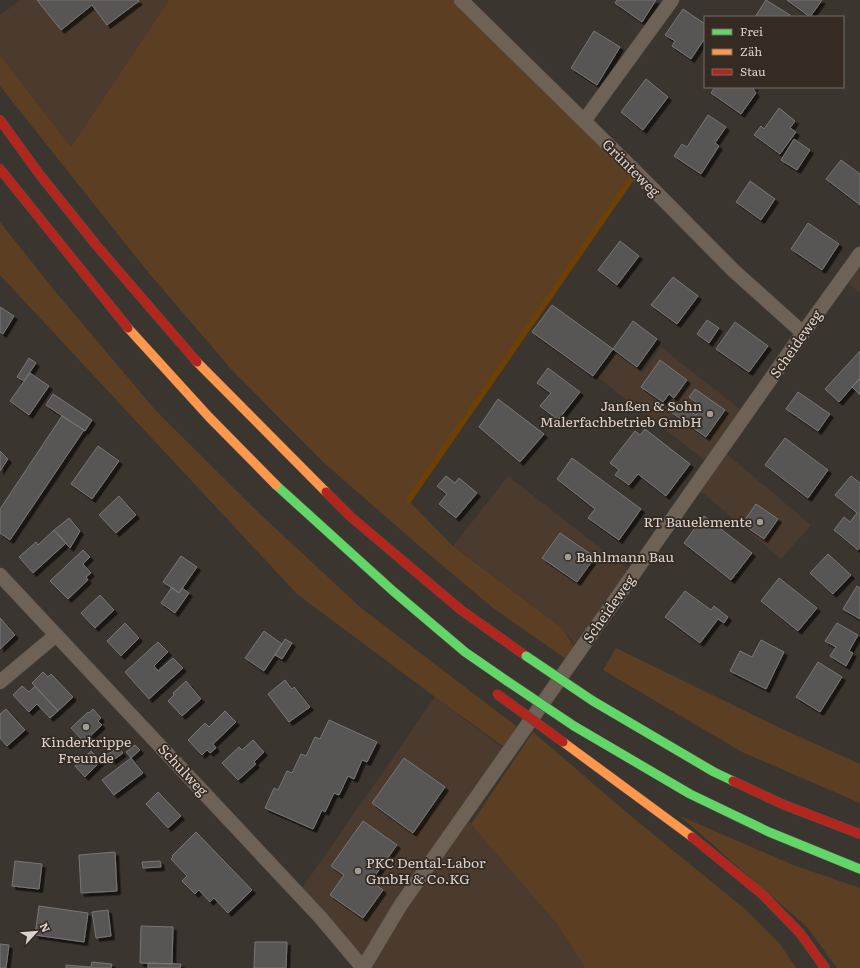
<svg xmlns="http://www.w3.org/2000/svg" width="860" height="968" font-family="Literata,serif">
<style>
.built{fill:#4a3b2e}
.green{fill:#5c3f23}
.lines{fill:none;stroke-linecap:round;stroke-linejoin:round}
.stream{stroke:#6d4104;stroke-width:5.5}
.building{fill:#585555;stroke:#7a7676;filter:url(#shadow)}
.street-casing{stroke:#57514d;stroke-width:15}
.fast-casing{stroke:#57514d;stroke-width:10}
.slow-casing{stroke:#57514d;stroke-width:10}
.jam-casing{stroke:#57514d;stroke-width:10}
.street{stroke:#6e6257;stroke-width:14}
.fast{stroke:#63d668;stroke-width:9}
.slow{stroke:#ff974d;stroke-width:9}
.jam{stroke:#b3261e;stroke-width:9}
.fast-bridge-casing{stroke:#57514d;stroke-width:10;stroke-linecap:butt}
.jam-bridge-casing{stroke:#57514d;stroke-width:10;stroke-linecap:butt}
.fast-bridge{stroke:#63d668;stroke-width:9}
.jam-bridge{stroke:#b3261e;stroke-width:9}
.poi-dot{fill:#a29c96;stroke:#352b22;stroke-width:1.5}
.labels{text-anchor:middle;stroke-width:3.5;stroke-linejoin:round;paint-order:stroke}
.street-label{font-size:14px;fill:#dad3cd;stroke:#352b22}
.poi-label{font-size:14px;fill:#dad3cd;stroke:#352b22;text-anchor:end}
</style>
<defs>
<filter id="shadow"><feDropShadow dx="3.5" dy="3.5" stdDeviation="0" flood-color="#0009"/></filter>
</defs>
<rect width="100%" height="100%" fill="#3b3530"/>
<path class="built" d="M21 0H169L71 147 0 55V15Z
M860 254V293L843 278Z
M661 347 746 414 722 450 811 525 781 559 696 487 711 465 597 377 614 352 643 372Z
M508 476 634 574 580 651 563 629 453 546Z
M435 697 509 753 465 816 556 923 585 968H363L298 894Z"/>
<path class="green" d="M169 0H461L636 172 409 500 406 498 453 546 563 629 574 647 569 661 493 608 417 544 323 462 232 370 148 272 0 86V55L71 147Z
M0 222 54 290 157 412 260 514 360 607 520 729 504 747 435 697 297 594 0 275Z
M616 648 780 728 860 764V803L742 752 603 670Z
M533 732 632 817 745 909 780 944 796 968H585L556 923 471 824Z
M680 816 793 865 860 888V968H837L807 927Z"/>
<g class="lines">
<path class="stream" d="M409 500 636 172"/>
</g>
<path class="building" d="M37 0H138L139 1 107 25 92 5 61 30Z
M617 0H656L642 22 615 3Z
M766 0 790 15 789 17H755Z
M787 0H822L810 17Z
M683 9 705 24V38L691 59 672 46 675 41 665 35Z
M594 31 620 47 597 85 571 68Z
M646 79 668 97 643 130 621 112Z
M715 87H755L753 89 756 93 741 114 711 93Z
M779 108 795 121 790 128 796 132 780 154 754 135 761 126 764 129Z
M708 115 726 127 715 143 719 146 701 174 674 156 682 144 687 147Z
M794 139 810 150 797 170 781 160Z
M841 160 860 174V205L826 179Z
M750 181 775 199 761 220 736 202Z
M808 223 839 244 822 270 791 249Z
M620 241 639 256 617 285 598 270Z
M673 277 698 296 677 324 651 305Z
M552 305 613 349 593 376 532 332Z
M0 307 14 316 3 334 0 332Z
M707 320 719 328 709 343 697 334Z
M633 321 657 339 637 367 613 349Z
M735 322 768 346 749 372 716 349Z
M860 351V378L839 402 825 389Z
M29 358 36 363 24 381 17 377Z
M660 360 687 380 674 398 669 394 663 402 641 387Z
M548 368 580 392 558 420 540 406 551 393 537 383Z
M30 373 49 386 29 415 10 401Z
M860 378V395L852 387Z
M695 389 725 410 706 437 671 412 678 403 696 415 702 407 689 397Z
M798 392 830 414 818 431 786 409Z
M53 394 92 420 85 431 46 405Z
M498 399 544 434 520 462 479 427Z
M62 416 84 430 10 540 0 533V509Z
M645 429 690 464 666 496 638 474 629 485 615 475 619 470 610 463 635 431 640 435Z
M785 438 828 470 808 498 765 465Z
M98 446 119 461 92 499 71 484Z
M0 451 8 459 0 471Z
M572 458 641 509 619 540 588 518 595 509 557 479Z
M446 476 455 483 459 478 477 493 456 518 439 504 447 494 437 486Z
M851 476 860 483V547L858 550 834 530 844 517 850 522 857 513 835 495Z
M119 496 136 515 116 533 99 515Z
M756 504 778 519 764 539 742 524Z
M704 516 752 553 731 580 684 543Z
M69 518 80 531 70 548 54 530Z
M54 530 66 543 33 573 19 557 36 542 38 545Z
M560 533 595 557 577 582 542 558Z
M83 550 90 557 83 564 91 573 86 577 88 580 68 599 50 581Z
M828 554 851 575 833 594 810 573Z
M181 556 197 567 179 593 163 582Z
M779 578 817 608 798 631 761 601Z
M857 586 860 588V619L843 609Z
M172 587 179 593 182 588 189 593 175 613 161 603Z
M685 591 711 610 714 606 728 617 724 623 718 619 700 643 665 617Z
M100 595 114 610 95 628 81 613Z
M0 618 15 635 0 649Z
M125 623 139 638 121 656 107 641Z
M837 623 858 635 849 651 853 653 846 666 830 656 836 647 825 641Z
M264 631 282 644 264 671 245 658Z
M285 639 292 643 282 659 275 655Z
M761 640 784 652 766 689 730 671 740 651 752 657Z
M158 642 168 652 154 666 158 671 173 658 183 668 149 699 125 672Z
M818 662 842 677 820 712 796 697Z
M43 672 48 677 51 674 73 697 58 711 32 683Z
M285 680 292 689 294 687 310 707 289 722 268 694Z
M186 681 201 699 182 716 168 701 174 695 173 693Z
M22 686 29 692 35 686 58 711 50 718 37 704 29 712 13 695Z
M6 709 25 730 7 746 0 738V714Z
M93 709 101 718 98 721 102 725 84 742 71 728 88 712 89 713Z
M225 711 236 722 213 744 216 748 210 753 207 750 202 755 188 740 205 723 209 727Z
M329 720 377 742 367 762 362 760 354 779 348 776 339 795 334 793 325 812 322 810 313 829 265 808 274 788 278 790 287 771 292 773 301 754 306 756 315 737 320 739Z
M253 740 264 752 254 762 256 764 238 780 222 763 239 747 242 750Z
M135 745 140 750 131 758 126 752Z
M118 747 123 753 112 761 107 755Z
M91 751 101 761 85 777 75 766Z
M131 758 143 773 114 795 102 780Z
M404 758 445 787 413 833 372 803Z
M158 792 181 816 168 828 146 804Z
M363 821 397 845 371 881 383 890 363 918 330 895 344 875 331 866Z
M196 832 252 890 228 913 214 898 210 902 199 890 195 894 182 881 187 876 171 859 173 857 172 856Z
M115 852 117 891 81 893 79 855Z
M15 861 42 864 39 889 12 886Z
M160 861 161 867 143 868 142 862Z
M39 906 88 913 84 942 35 935Z
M108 910 111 936 96 938 92 912Z
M141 926 173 927 172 964 140 963Z
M255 942H287L286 968H254Z
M0 944 9 945 6 968H0Z
M92 962 112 964 111 968H66V965L91 967Z
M148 963 181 964 180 968H148Z"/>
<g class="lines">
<defs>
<path id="street" d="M461 0 636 172 734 271 803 333
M584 121 672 0
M0 575 320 917 363 968 400 906 803 333 860 254
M0 682 56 635"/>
<path id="fast" d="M276 485 393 591 465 652 507 681
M593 701 714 772 733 781
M574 726 690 794 769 832 860 869"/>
<path id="slow" d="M128 328 209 417 276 485
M197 362 326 492
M563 742 692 837"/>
<path id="jam" d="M0 120 40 175 97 246 197 362
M0 169 128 328
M326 492 351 517 461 610 526 656
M733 781 782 804 860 834
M692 837 763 895 800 933 825 968"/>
</defs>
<use href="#street" class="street-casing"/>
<use href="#fast" class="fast-casing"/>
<use href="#slow" class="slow-casing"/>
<use href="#jam" class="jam-casing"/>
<use href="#street" class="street"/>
<use href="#fast" class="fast"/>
<use href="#slow" class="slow"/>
<use href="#jam" class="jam"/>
<defs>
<path id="fast-bridge" d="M526 656 593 701
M507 681 574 726"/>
<path id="jam-bridge" d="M497 694 563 742"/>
</defs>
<use href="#fast-bridge" class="fast-bridge-casing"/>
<use href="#jam-bridge" class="jam-bridge-casing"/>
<use href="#fast-bridge" class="fast-bridge"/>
<use href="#jam-bridge" class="jam-bridge"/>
</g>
<g class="poi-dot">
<circle cx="710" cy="414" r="4"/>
<circle cx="760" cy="522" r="4"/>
<circle cx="568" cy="557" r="4"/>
<circle cx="86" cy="727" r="4"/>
<circle cx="358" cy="871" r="4"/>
</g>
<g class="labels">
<g class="street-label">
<text transform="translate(631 168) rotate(45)" y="5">Grünteweg</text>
<text transform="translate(796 344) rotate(-55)" y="5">Scheideweg</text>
<text transform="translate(609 609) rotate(-55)" y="5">Scheideweg</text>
<text transform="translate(183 770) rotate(47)" y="5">Schulweg</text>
</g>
<g class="poi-label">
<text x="702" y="411">Janßen &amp; Sohn<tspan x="702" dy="16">Malerfachbetrieb GmbH</tspan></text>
<text x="752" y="527">RT Bauelemente</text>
<text x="576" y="562" text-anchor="start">Bahlmann Bau</text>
<text x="86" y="747" text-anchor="middle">Kinderkrippe<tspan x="86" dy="16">Freunde</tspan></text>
<text x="366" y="868" text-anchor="start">PKC Dental-Labor<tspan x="366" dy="16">GmbH &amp; Co.KG</tspan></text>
</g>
</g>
<rect x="704" y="16" width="140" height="72" fill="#352b22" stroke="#776e66"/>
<rect x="712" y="29" width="20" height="6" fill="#63d668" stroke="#776e66"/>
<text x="740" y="36" font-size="12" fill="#dad3cd">Frei</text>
<rect x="712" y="49" width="20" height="6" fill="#ff974d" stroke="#776e66"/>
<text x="740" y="56" font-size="12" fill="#dad3cd">Zäh</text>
<rect x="712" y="69" width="20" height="6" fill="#b3261e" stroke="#776e66"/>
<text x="740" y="76" font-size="12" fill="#dad3cd">Stau</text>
<g transform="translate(36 932) rotate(64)" stroke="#352b22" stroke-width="3" paint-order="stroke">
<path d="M0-3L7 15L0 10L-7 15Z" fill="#dad3cd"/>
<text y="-6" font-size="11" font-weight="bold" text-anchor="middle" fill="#dad3cd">N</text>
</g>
</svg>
